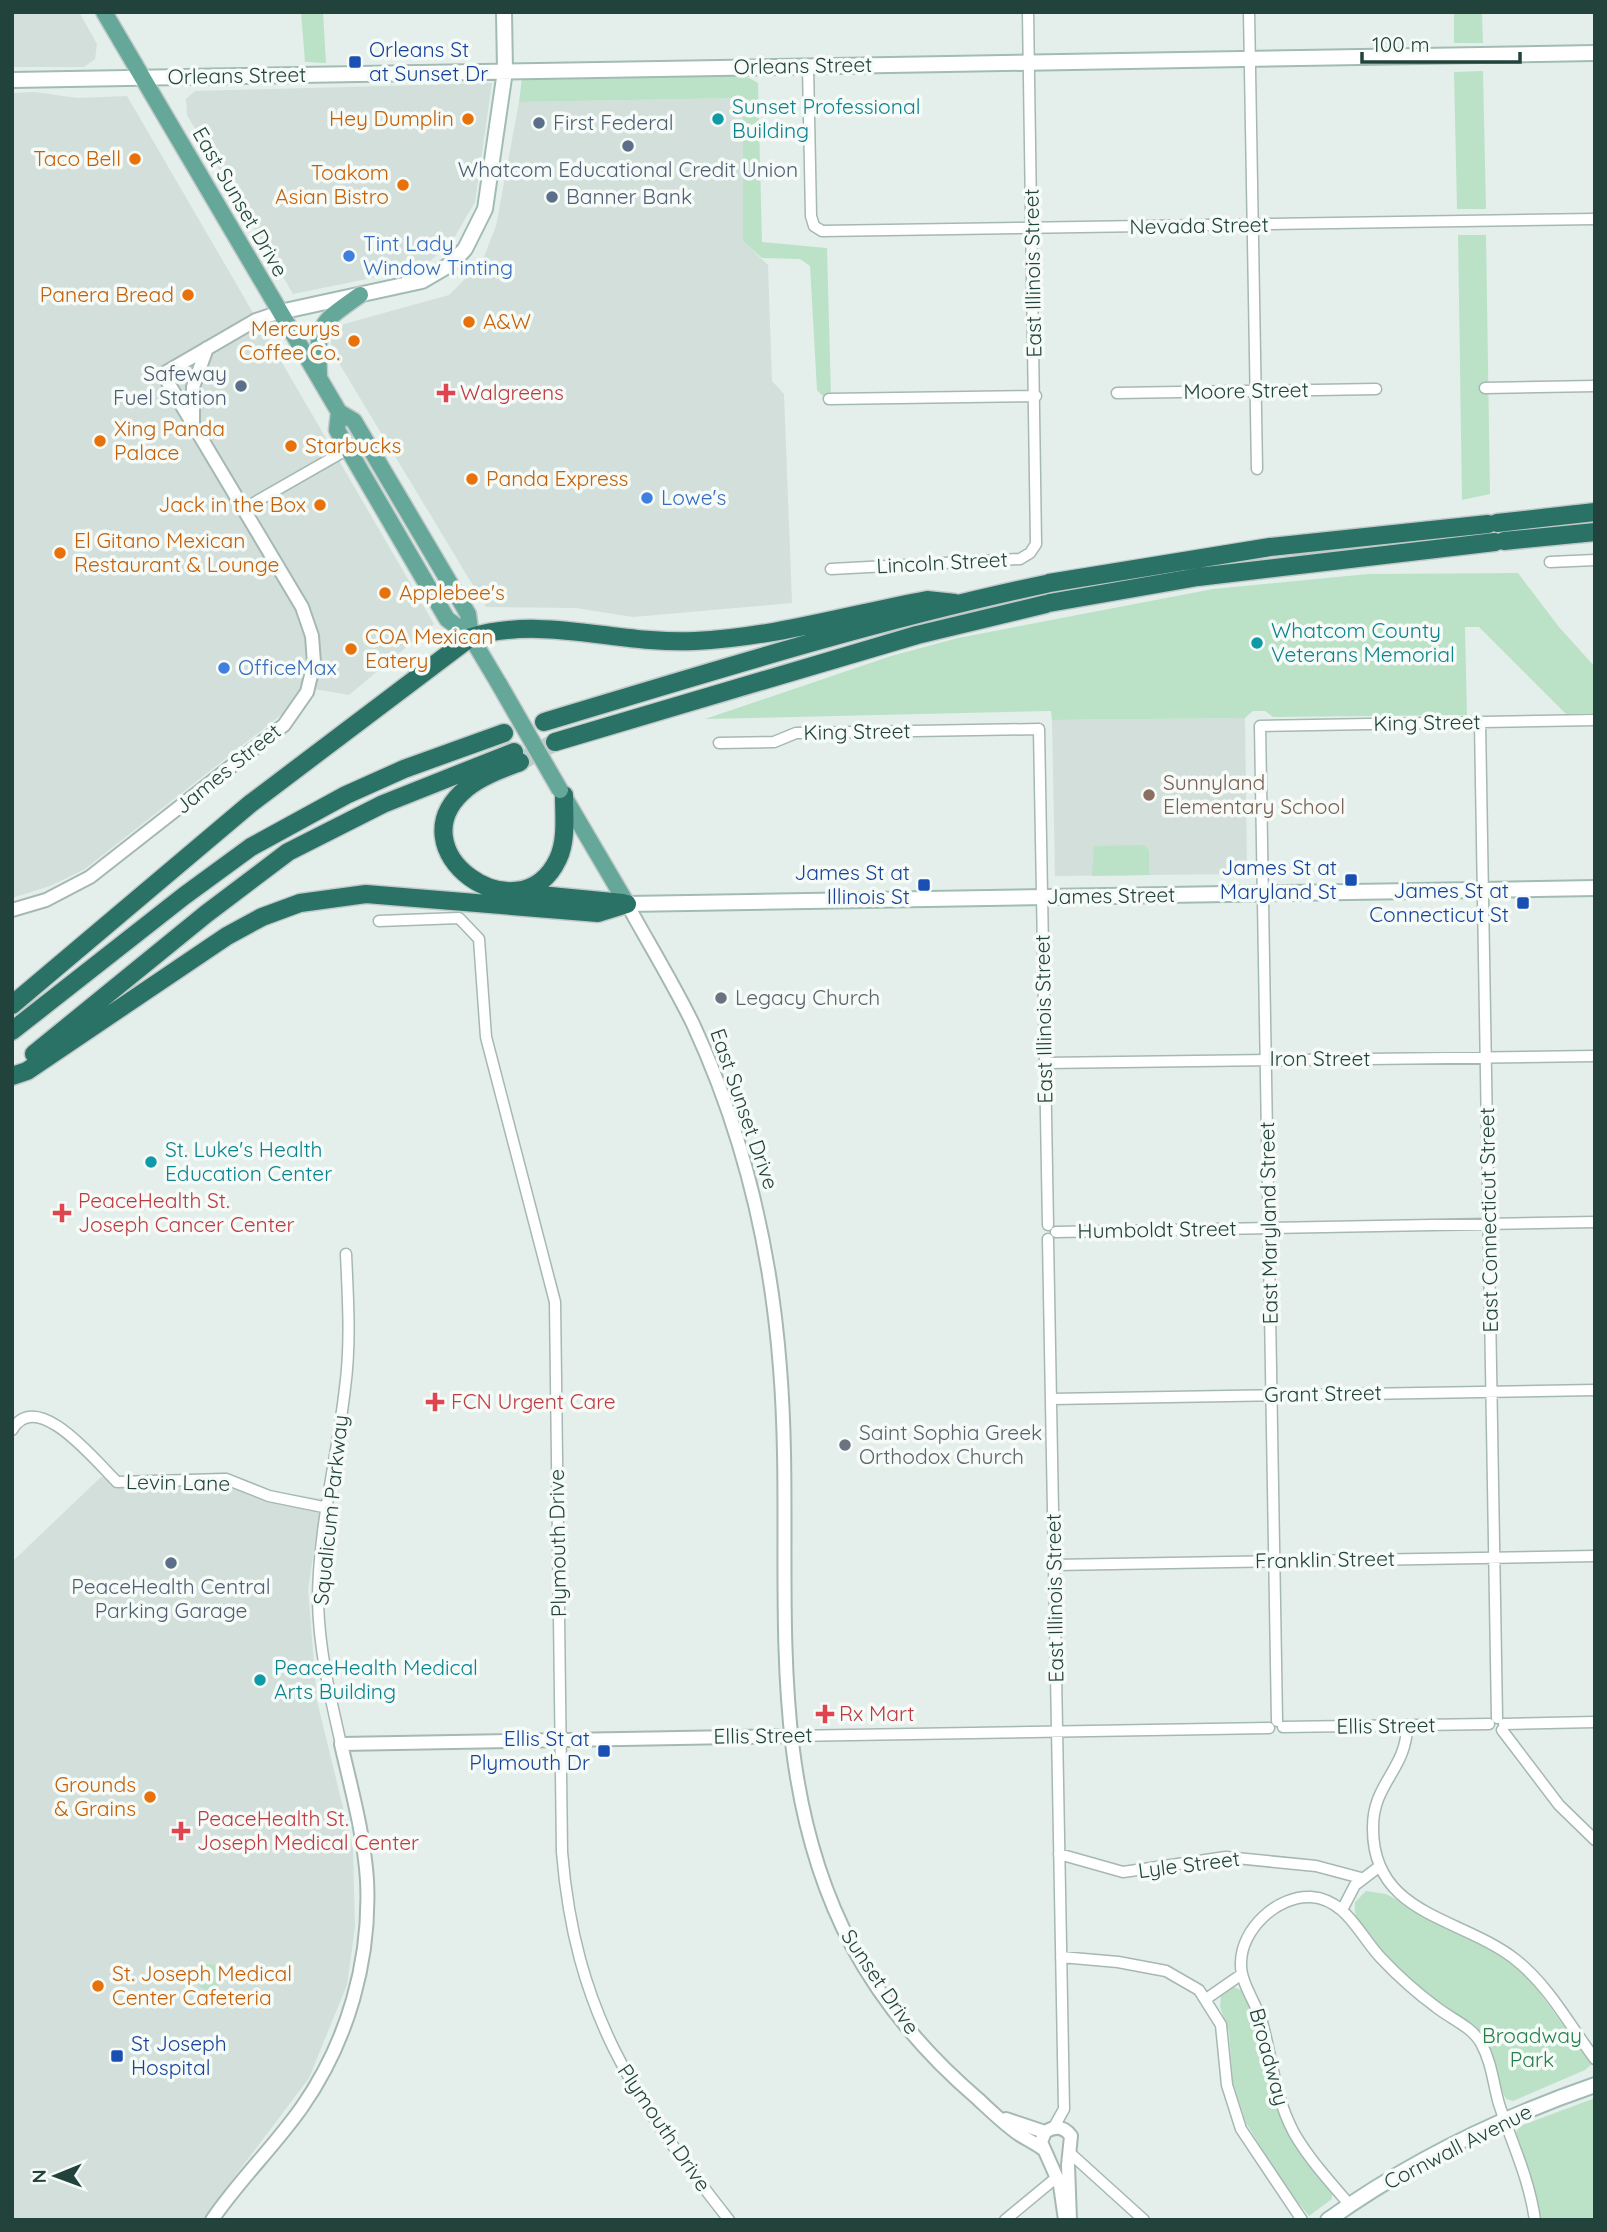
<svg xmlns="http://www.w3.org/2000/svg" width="1607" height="2232" font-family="Quicksand,sans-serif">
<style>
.built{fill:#d2dfda}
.green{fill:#bbe2c7}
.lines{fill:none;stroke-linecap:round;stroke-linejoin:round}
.motorway-tunnel{stroke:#bdcdc8;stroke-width:18;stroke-dasharray:18 9;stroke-linecap:butt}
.minor-casing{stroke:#a6b8b3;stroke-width:13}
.tertiary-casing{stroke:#a6b8b3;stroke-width:16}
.secondary-casing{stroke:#a1bcb4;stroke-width:18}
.primary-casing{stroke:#c1cac8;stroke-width:19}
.motorway-casing{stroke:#c1cac8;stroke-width:21}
.minor{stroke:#fff;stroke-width:10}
.tertiary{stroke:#fff;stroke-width:12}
.secondary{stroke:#fff;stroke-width:14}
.primary{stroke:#65a89a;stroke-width:16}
.motorway{stroke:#2a7266;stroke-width:18}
.primary-bridge-casing{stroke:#c1cac8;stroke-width:19;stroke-linecap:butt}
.primary-bridge{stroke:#65a89a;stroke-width:16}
.transit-dot{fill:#1a4fb4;stroke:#f6fbf8;stroke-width:2.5}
.food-dot{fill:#e8710a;stroke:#f6fbf8;stroke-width:2.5}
.culture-dot{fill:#0f9aa8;stroke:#f6fbf8;stroke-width:2.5}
.service-dot{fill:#5c6f8a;stroke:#f6fbf8;stroke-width:2.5}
.shop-dot{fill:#3f7fe0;stroke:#f6fbf8;stroke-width:2.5}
.health-dot{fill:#e0444e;stroke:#f6fbf8;stroke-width:2.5}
.education-dot{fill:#8d6e63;stroke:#f6fbf8;stroke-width:2.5}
.worship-dot{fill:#6b7280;stroke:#f6fbf8;stroke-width:2.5}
.labels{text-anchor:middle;stroke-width:7;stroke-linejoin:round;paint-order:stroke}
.transit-label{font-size:21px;fill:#164399;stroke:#f6fbf8;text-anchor:end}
.street-label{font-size:21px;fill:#21433b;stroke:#f6fbf8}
.culture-label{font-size:21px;fill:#0d838f;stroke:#f6fbf8;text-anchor:start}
.food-label{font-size:21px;fill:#c56008;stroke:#f6fbf8;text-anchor:start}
.service-label{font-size:21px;fill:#4e5e75;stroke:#f6fbf8;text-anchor:start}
.shop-label{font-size:21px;fill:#366cbe;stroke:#f6fbf8;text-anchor:start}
.health-label{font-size:21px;fill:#be3a42;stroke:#f6fbf8;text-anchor:start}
.education-label{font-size:21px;fill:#785e54;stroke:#f6fbf8;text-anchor:start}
.worship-label{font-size:21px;fill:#5b616d;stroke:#f6fbf8;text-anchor:start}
.park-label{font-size:21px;fill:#277e4c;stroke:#f6fbf8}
</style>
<rect width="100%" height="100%" fill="#e4efeb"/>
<path class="built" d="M12 12H79L97 44 95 59 84 67H12Z
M492 83 475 202 450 245 421 268 293 294 187 115 186 99 195 91Z
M35 92 77 98 127 96 434 624 349 695 314 689 85 869 50 886 12 898V93Z
M743 98V241L768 265 772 381 784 394 792 603 633 617 576 608 486 607 331 350V334L344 324 449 295 482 262 496 226 519 102Z
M1245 718 1247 870 1242 874 1055 876 1052 720Z
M227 1472 273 1491 322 1499 308 1589 317 1701 353 1848 355 1927 347 1985 309 2078 202 2220H12V1562L101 1477Z"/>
<path class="green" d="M301 12H323L326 63 305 62Z
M1454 12H1482L1483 43H1454Z
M1483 71 1486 209H1457L1454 72Z
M742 74 758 83 762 242 827 248 831 396H823L817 390 810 266 800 259 762 258 743 241V98L519 102 522 78Z
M1458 235H1486L1490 494 1462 500Z
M1518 573 1559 627 1595 667V713L1566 714 1479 627H1465L1467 715 1273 717 1265 711H1253L1245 718 1052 720 1051 711 705 719 891 656 958 638 1213 589 1368 574Z
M1144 845 1149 850V875L1092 876 1094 846Z
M1366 1891 1386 1894 1489 1948 1525 1973 1592 2064 1585 2070 1513 2101 1506 2099C1497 2084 1498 2064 1489 2049 1464 2008 1348 1955 1355 1902Z
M196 1977a13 13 0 1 1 26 0a13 13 0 1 1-26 0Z
M1234 1987 1243 1991C1258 2017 1259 2047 1266 2075 1276 2119 1300 2161 1332 2192V2199L1309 2216 1284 2185 1246 2123 1233 2082 1229 2032 1220 2007 1221 1996Z
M1595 2098V2220H1539L1531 2176 1516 2132 1520 2126Z"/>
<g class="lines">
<path class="motorway-tunnel" d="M520 762 555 742"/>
<defs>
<path id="minor" d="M1249 12 1257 469
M808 66 811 216 814 226 822 231 1595 219
M1485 388 1595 386
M1117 393 1376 389
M829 399 1036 396
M245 508 348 449
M1550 562 1595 560
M831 569 1020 559 1030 553 1036 544 1028 12
M1480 722 1497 1718
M719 743 774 742 796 733 1039 729 1048 1225
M379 921 459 918 479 939 486 1037 555 1302 562 1852C575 2011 633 2098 729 2220
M1045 1063 1595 1056
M1056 1232 1595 1222
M1048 1239 1064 2109 1054 2127
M1051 1399 1595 1390
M12 1430C37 1386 98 1464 117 1482L226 1479 269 1496 328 1508
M1054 1565 1595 1556
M1277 1721 1260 726 1595 720
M1504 1724 1595 1722
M1407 1725C1407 1770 1372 1783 1373 1829 1373 1916 1462 1917 1516 1960 1549 1986 1570 2026 1595 2059
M1283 1727 1489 1724
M1502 1730 1559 1805 1595 1840
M789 1736 1269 1728
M341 1744C330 1696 319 1650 318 1601 318 1530 337 1459 345 1388 351 1344 348 1299 346 1254
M1059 1854 1123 1872 1226 1857 1316 1866 1361 1878
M1342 1910 1355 1885 1380 1866
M1061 1957 1118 1962 1166 1971 1199 1990 1221 2025 1227 2085 1241 2129 1302 2220
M1206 1999 1242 1974
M1071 2154 1144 2220
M1349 2204C1330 2182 1309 2159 1294 2133 1274 2095 1273 2062 1262 2022 1256 2003 1240 1982 1241 1963 1241 1929 1278 1895 1311 1897 1346 1899 1360 1936 1381 1958 1397 1975 1417 1993 1436 2007 1451 2019 1471 2026 1481 2043 1492 2063 1493 2083 1499 2104 1512 2143 1529 2178 1535 2220
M1005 2220 1057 2177"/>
<path id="tertiary" d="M193 425V387L207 348
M627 904C649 944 673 983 693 1024 743 1132 771 1249 780 1368 796 1563 756 1766 852 1946 883 2004 929 2057 978 2099 991 2111 1005 2125 1020 2135 1028 2140 1035 2143 1043 2149
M12 910 46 900 90 877 284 725 307 692 314 663 312 636 302 607 163 374 256 320 280 312
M1006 2119 1045 2132
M212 2220C239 2180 274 2147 302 2107 348 2041 371 1960 367 1880 364 1834 351 1788 341 1744L789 1736
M1065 2220 1060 2185 1041 2142 1045 2132C1054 2126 1064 2126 1071 2136L1068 2165 1070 2220"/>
<path id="secondary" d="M12 80 1595 53
M280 312 422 281 451 264 465 249 485 209 505 71 504 12
M627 904 1595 888
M1328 2220C1408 2163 1502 2117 1595 2085"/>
<path id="primary" d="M104 12 339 412 354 421 468 614 471 637 499 684
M319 376C317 323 318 325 360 295
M339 412 337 430 447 619 471 637
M563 795 627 904"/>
<path id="motorway" d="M1497 523 1595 512
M1504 541 1595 532
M1049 583 1270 547 1488 524
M1049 603 1198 577 1495 542
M544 722C710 672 876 620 1046 584
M555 742 917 635 1046 604
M520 762C502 769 482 776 467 788 391 850 520 940 558 859 567 840 564 816 564 795
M519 893 623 903
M12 1005 250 804 471 637C544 615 620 645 695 641 770 638 852 614 927 600L955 603
M12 1031 184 896 251 847 346 795 404 769 504 733
M34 1054 206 914 288 852 383 804 514 752
M12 1076 27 1071 227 936 262 917 300 903 366 894 598 913 627 904"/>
</defs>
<use href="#minor" class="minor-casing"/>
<use href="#tertiary" class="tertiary-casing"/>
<use href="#secondary" class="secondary-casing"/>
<use href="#primary" class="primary-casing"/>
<use href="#motorway" class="motorway-casing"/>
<use href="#minor" class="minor"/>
<use href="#tertiary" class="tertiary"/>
<use href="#secondary" class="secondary"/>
<use href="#primary" class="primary"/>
<use href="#motorway" class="motorway"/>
<defs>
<path id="primary-bridge" d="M499 684 560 790"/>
</defs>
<use href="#primary-bridge" class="primary-bridge-casing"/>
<use href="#primary-bridge" class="primary-bridge"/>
</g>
<g class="transit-dot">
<rect x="348" y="55" width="14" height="14" rx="3.5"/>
<rect x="1344" y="873" width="14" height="14" rx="3.5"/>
<rect x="917" y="878" width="14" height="14" rx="3.5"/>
<rect x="1516" y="896" width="14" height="14" rx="3.5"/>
<rect x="597" y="1744" width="14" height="14" rx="3.5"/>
<rect x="110" y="2049" width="14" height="14" rx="3.5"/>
</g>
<g class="food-dot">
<circle cx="468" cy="119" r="7"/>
<circle cx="135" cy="159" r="7"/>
<circle cx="403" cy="185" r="7"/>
<circle cx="188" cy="295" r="7"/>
<circle cx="469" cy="322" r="7"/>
<circle cx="354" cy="341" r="7"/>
<circle cx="100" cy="441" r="7"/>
<circle cx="291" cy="446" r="7"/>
<circle cx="472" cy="479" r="7"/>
<circle cx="320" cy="505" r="7"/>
<circle cx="60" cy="553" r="7"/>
<circle cx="385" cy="593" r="7"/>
<circle cx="351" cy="649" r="7"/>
<circle cx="150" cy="1797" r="7"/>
<circle cx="98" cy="1986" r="7"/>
</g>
<g class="culture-dot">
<circle cx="718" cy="119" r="7"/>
<circle cx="1257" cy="643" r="7"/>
<circle cx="151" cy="1162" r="7"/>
<circle cx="260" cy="1680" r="7"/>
</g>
<g class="service-dot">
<circle cx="539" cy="123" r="7"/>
<circle cx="628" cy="146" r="7"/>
<circle cx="552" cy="197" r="7"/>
<circle cx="241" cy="386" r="7"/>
<circle cx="171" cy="1563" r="7"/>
</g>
<g class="shop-dot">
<circle cx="349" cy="256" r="7"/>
<circle cx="647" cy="498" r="7"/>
<circle cx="224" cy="668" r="7"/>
</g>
<g class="health-dot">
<path d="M442.5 382.5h7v7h7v7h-7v7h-7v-7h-7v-7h7z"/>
<path d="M58.5 1202.5h7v7h7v7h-7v7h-7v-7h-7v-7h7z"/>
<path d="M431.5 1391.5h7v7h7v7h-7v7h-7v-7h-7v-7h7z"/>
<path d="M821.5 1703.5h7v7h7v7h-7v7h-7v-7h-7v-7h7z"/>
<path d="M177.5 1820.5h7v7h7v7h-7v7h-7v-7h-7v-7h7z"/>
</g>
<circle class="education-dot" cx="1149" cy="795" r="7"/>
<g class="worship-dot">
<circle cx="721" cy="998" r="7"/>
<circle cx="845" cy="1445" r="7"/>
</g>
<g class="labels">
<g class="transit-label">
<text x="369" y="57" text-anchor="start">Orleans St<tspan x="369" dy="24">at Sunset Dr</tspan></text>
<text x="1337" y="875">James St at<tspan x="1337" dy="24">Maryland St</tspan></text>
<text x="910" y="880">James St at<tspan x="910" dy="24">Illinois St</tspan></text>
<text x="1509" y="898">James St at<tspan x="1509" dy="24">Connecticut St</tspan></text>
<text x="590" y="1746">Ellis St at<tspan x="590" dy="24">Plymouth Dr</tspan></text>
<text x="131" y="2051" text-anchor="start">St Joseph<tspan x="131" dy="24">Hospital</tspan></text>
</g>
<g class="street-label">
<text transform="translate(803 66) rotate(-1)" y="7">Orleans Street</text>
<text transform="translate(237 76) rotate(-1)" y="7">Orleans Street</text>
<text transform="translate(240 202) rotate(60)" y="7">East Sunset Drive</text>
<text transform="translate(1199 226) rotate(-1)" y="7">Nevada Street</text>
<text transform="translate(1033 273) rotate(-91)" y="7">East Illinois Street</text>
<text transform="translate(1246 391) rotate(-1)" y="7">Moore Street</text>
<text transform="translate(942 563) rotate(-3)" y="7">Lincoln Street</text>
<text transform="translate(1427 723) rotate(-1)" y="7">King Street</text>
<text transform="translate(857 732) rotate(-1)" y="7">King Street</text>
<text transform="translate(228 769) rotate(-39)" y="7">James Street</text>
<text transform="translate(1111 896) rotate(-1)" y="7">James Street</text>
<text transform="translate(1044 1019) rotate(-91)" y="7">East Illinois Street</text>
<text x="1320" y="1066">Iron Street</text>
<text transform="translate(744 1109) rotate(71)" y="7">East Sunset Drive</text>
<text transform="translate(1489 1220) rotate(-91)" y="7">East Connecticut Street</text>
<text transform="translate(1269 1223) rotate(-91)" y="7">East Maryland Street</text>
<text transform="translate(1157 1230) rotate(-1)" y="7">Humboldt Street</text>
<text transform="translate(1323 1394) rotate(-1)" y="7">Grant Street</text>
<text transform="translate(178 1483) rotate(1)" y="7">Levin Lane</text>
<text transform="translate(331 1510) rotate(-84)" y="7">Squalicum Parkway</text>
<text transform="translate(558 1543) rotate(-91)" y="7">Plymouth Drive</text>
<text transform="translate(1325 1560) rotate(-1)" y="7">Franklin Street</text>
<text transform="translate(1055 1598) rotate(-91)" y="7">East Illinois Street</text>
<text transform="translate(1386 1726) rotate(-1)" y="7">Ellis Street</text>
<text transform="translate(763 1736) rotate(-1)" y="7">Ellis Street</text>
<text transform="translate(1189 1865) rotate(-7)" y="7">Lyle Street</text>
<text transform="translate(880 1982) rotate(56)" y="7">Sunset Drive</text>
<text transform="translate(1269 2057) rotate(75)" y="7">Broadway</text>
<text transform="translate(664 2128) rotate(56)" y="7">Plymouth Drive</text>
<text transform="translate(1458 2147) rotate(-27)" y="7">Cornwall Avenue</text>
</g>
<g class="culture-label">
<text x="732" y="114">Sunset Professional<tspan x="732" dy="24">Building</tspan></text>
<text x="1271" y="638">Whatcom County<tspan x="1271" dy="24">Veterans Memorial</tspan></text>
<text x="165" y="1157">St. Luke's Health<tspan x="165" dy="24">Education Center</tspan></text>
<text x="274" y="1675">PeaceHealth Medical<tspan x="274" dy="24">Arts Building</tspan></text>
</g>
<g class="food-label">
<text x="454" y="126" text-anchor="end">Hey Dumplin</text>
<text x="121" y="166" text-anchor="end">Taco Bell</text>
<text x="389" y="180" text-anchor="end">Toakom<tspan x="389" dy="24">Asian Bistro</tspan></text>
<text x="174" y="302" text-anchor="end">Panera Bread</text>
<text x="483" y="329">A&amp;W</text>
<text x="340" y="336" text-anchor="end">Mercurys<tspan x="340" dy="24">Coffee Co.</tspan></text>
<text x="114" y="436">Xing Panda<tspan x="114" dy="24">Palace</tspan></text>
<text x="305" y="453">Starbucks</text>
<text x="486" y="486">Panda Express</text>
<text x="306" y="512" text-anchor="end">Jack in the Box</text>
<text x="74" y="548">El Gitano Mexican<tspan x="74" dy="24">Restaurant &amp; Lounge</tspan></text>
<text x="399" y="600">Applebee's</text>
<text x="365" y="644">COA Mexican<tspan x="365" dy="24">Eatery</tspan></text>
<text x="136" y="1792" text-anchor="end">Grounds<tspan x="136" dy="24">&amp; Grains</tspan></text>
<text x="112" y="1981">St. Joseph Medical<tspan x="112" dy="24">Center Cafeteria</tspan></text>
</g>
<g class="service-label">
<text x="553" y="130">First Federal</text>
<text x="628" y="177" text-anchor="middle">Whatcom Educational Credit Union</text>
<text x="566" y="204">Banner Bank</text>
<text x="227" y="381" text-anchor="end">Safeway<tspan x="227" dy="24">Fuel Station</tspan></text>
<text x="171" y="1594" text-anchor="middle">PeaceHealth Central<tspan x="171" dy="24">Parking Garage</tspan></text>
</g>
<g class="shop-label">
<text x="363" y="251">Tint Lady<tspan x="363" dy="24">Window Tinting</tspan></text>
<text x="661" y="505">Lowe's</text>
<text x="238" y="675">OfficeMax</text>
</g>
<g class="health-label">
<text x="460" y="400">Walgreens</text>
<text x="78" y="1208">PeaceHealth St.<tspan x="78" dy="24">Joseph Cancer Center</tspan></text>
<text x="451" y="1409">FCN Urgent Care</text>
<text x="839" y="1721">Rx Mart</text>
<text x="197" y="1826">PeaceHealth St.<tspan x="197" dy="24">Joseph Medical Center</tspan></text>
</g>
<g class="education-label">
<text x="1163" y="790">Sunnyland<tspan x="1163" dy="24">Elementary School</tspan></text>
</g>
<g class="worship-label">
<text x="735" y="1005">Legacy Church</text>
<text x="859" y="1440">Saint Sophia Greek<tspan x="859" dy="24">Orthodox Church</tspan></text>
</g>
<g class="park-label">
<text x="1532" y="2043">Broadway<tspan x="1532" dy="24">Park</tspan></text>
</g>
</g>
<rect width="1607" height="2232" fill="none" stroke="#21433b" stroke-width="28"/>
<g transform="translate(56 2176) rotate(269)" stroke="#f6fbf8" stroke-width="5" paint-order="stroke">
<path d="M0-5L12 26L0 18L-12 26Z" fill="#21433b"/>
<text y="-10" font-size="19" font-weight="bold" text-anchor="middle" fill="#21433b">N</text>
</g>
<path d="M1362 52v10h158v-10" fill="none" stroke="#21433b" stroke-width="3.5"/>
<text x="1372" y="52" font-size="21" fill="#21433b" stroke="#f6fbf8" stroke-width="5" paint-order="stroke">100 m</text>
</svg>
